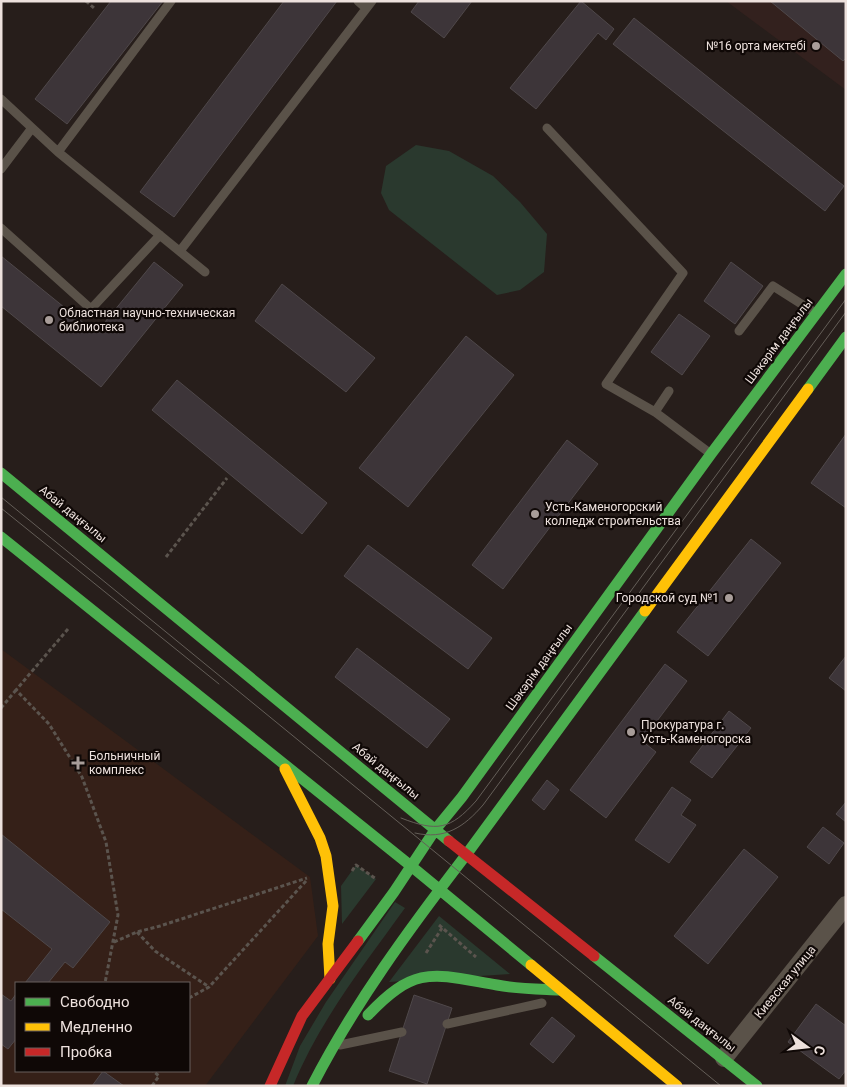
<svg xmlns="http://www.w3.org/2000/svg" width="847" height="1087" font-family="Roboto,sans-serif">
<style>
.built{fill:#352018;fill-rule:evenodd}
.education{fill:#33211e}
.green{fill:#2a392e}
.building{fill:#3d3539;stroke:#4f484a}
.lines{fill:none;stroke-linecap:round;stroke-linejoin:round}
.path{stroke:#5b544e;stroke-width:3;stroke-dasharray:4 2.5;stroke-linecap:butt}
.lane{stroke:#5a5249;stroke-width:9}
.street{stroke:#5a5249;stroke-width:18}
.fast{stroke:#4caf50;stroke-width:11}
.slow{stroke:#ffc107;stroke-width:11}
.jam{stroke:#c62828;stroke-width:11}
.tram{stroke:#645e58;stroke-width:1}
.poi-dot{fill:#a89d99;stroke:#0f0806;stroke-width:2}
.labels{text-anchor:middle;stroke-width:4.5;stroke-linejoin:round;paint-order:stroke}
.poi-label{font-size:12px;fill:#ede1dd;stroke:#0f0806;text-anchor:start}
.street-label{font-size:12px;fill:#ede1dd;stroke:#0f0806}
</style>
<rect width="100%" height="100%" fill="#271e1b"/>
<path class="built" d="M1 649 310 877 318 936 205 1086H1ZM16 983H189V1071H16Z"/>
<path class="education" d="M726 1H846V90Z"/>
<path class="green" d="M416 145 449 151 493 176 520 202 547 234 544 272 520 290 497 295 389 210 381 193 386 166Z
M356 865 376 879 342 924 341 886Z
M395 902 405 908C364 965 320 1020 293 1086H285L300 1046 326 1002Z
M439 916 510 974 389 982Z"/>
<path class="building" d="M111 1H163L67 124 35 99Z
M284 1H337L174 217 140 192Z
M419 1H472L444 38 411 12Z
M581 1 614 29 606 40 598 33 536 109 510 88Z
M770 1H846V58L843 61Z
M634 18 844 186 825 211 613 44Z
M1 256 96 333 154 262 183 285 101 387 1 306Z
M731 262 763 286 735 324 704 301Z
M282 284 375 358 346 392 255 321Z
M679 314 710 336 682 375 651 352Z
M466 336 514 375 408 507 359 468Z
M177 380 327 503 302 534 152 410Z
M846 434V508L811 483Z
M567 440 598 464 503 589 472 565Z
M751 539 781 563 708 656 677 632Z
M368 545 492 638 468 669 344 576Z
M357 648 450 719 427 748 335 677Z
M846 656V691L829 678Z
M665 664 687 681 642 741 656 752 606 818 570 790Z
M729 711 751 728 712 778 690 762Z
M547 780 559 790 544 810 532 800Z
M672 787 691 800 681 815 696 825 669 863 635 840Z
M846 802V822L836 814Z
M823 827 844 843 829 864 807 847Z
M1 834 110 922 73 968 65 962 48 983H25L52 949 1 909Z
M744 849 778 877 708 964 674 936Z
M1 994 11 1001 16 994V1039L8 1049 1 1044Z
M414 995 452 1008 427 1084 389 1071Z
M816 1004 846 1026V1070L839 1079 788 1042Z
M552 1017 575 1036 553 1063 530 1044Z
M103 1071 124 1086H92Z"/>
<g class="lines">
<path class="path" d="M86 1 94 8
M166 557 227 478
M68 629 16 690 49 724 82 777 106 842 118 915 105 983
M1 708 16 690
M352 871 356 865 376 879
M439 925 476 957
M137 932 155 951 209 987
M114 942 137 932 160 926 307 878
M426 953 442 928
M189 998 209 987 306 881
M152 1086 159 1076 153 1071"/>
<path class="lane" d="M358 1 366 8
M1 99 58 152 205 272
M547 128 683 273 606 384 655 412
M58 152 171 1
M1 169 32 128
M1 228 91 309 160 235
M180 251 372 1
M739 331 773 286 814 312
M669 391 655 412 711 454
M447 1024 542 1003
M340 1045 402 1032"/>
<path class="street" d="M724 1058 846 905"/>
<path class="fast" d="M808 389 846 337
M1 473 449 841
M1 537 411 866 531 965
M435 830 462 797 711 454 846 274
M466 855 645 611
M358 941 394 892 435 830
M594 956 757 1086
M368 1015C416 964 434 974 497 985 518 989 538 989 559 990
M312 1086C354 1004 410 928 466 855"/>
<path class="slow" d="M645 611 808 389
M285 769 320 838 326 856 333 906 328 944 330 979
M531 965 677 1086"/>
<path class="jam" d="M449 841 594 956
M270 1086 302 1016 358 941"/>
<path class="tram" d="M1 497 721 1086
M1 508 219 684
M401 818C437 832 450 830 476 801L846 299
M415 833C445 840 464 827 483 805L846 312"/>
</g>
<g class="poi-dot">
<circle cx="816" cy="46" r="5"/>
<circle cx="49" cy="320" r="5"/>
<circle cx="535" cy="514" r="5"/>
<circle cx="729" cy="598" r="5"/>
<circle cx="631" cy="732" r="5"/>
<path d="M75.5 755.5h5v5h5v5h-5v5h-5v-5h-5v-5h5z"/>
</g>
<g class="labels">
<g class="poi-label">
<text x="806" y="50" text-anchor="end">№16 орта мектебі</text>
<text x="59" y="317">Областная научно-техническая<tspan x="59" dy="14">библиотека</tspan></text>
<text x="545" y="511">Усть-Каменогорский<tspan x="545" dy="14">колледж строительства</tspan></text>
<text x="719" y="602" text-anchor="end">Городской суд №1</text>
<text x="641" y="729">Прокуратура г.<tspan x="641" dy="14">Усть-Каменогорска</tspan></text>
<text x="89" y="760">Больничный<tspan x="89" dy="14">комплекс</tspan></text>
</g>
<g class="street-label">
<text transform="translate(779 341) rotate(-53)" y="4">Шәкәрім даңғылы</text>
<text transform="translate(73 514) rotate(39)" y="4">Абай даңғылы</text>
<text transform="translate(539 667) rotate(-54)" y="4">Шәкәрім даңғылы</text>
<text transform="translate(386 771) rotate(39)" y="4">Абай даңғылы</text>
<text transform="translate(785 982) rotate(-51)" y="4">Киевская улица</text>
<text transform="translate(702 1024) rotate(38)" y="4">Абай даңғылы</text>
</g>
</g>
<rect width="847" height="1087" fill="none" stroke="#ede1dd" stroke-width="5"/>
<rect x="15" y="982" width="175" height="90" fill="#0f0806" stroke="#685f5c"/>
<rect x="25" y="998" width="25" height="8" fill="#4caf50" stroke="#685f5c"/>
<text x="60" y="1007" font-size="15" fill="#ede1dd">Свободно</text>
<rect x="25" y="1023" width="25" height="8" fill="#ffc107" stroke="#685f5c"/>
<text x="60" y="1032" font-size="15" fill="#ede1dd">Медленно</text>
<rect x="25" y="1048" width="25" height="8" fill="#c62828" stroke="#685f5c"/>
<text x="60" y="1057" font-size="15" fill="#ede1dd">Пробка</text>
<g transform="translate(807 1047) rotate(105)" stroke="#0f0806" stroke-width="4" paint-order="stroke">
<path d="M0-4L9 19L0 12L-9 19Z" fill="#ede1dd"/>
<text y="-8" font-size="14" font-weight="bold" text-anchor="middle" fill="#ede1dd">С</text>
</g>
</svg>
